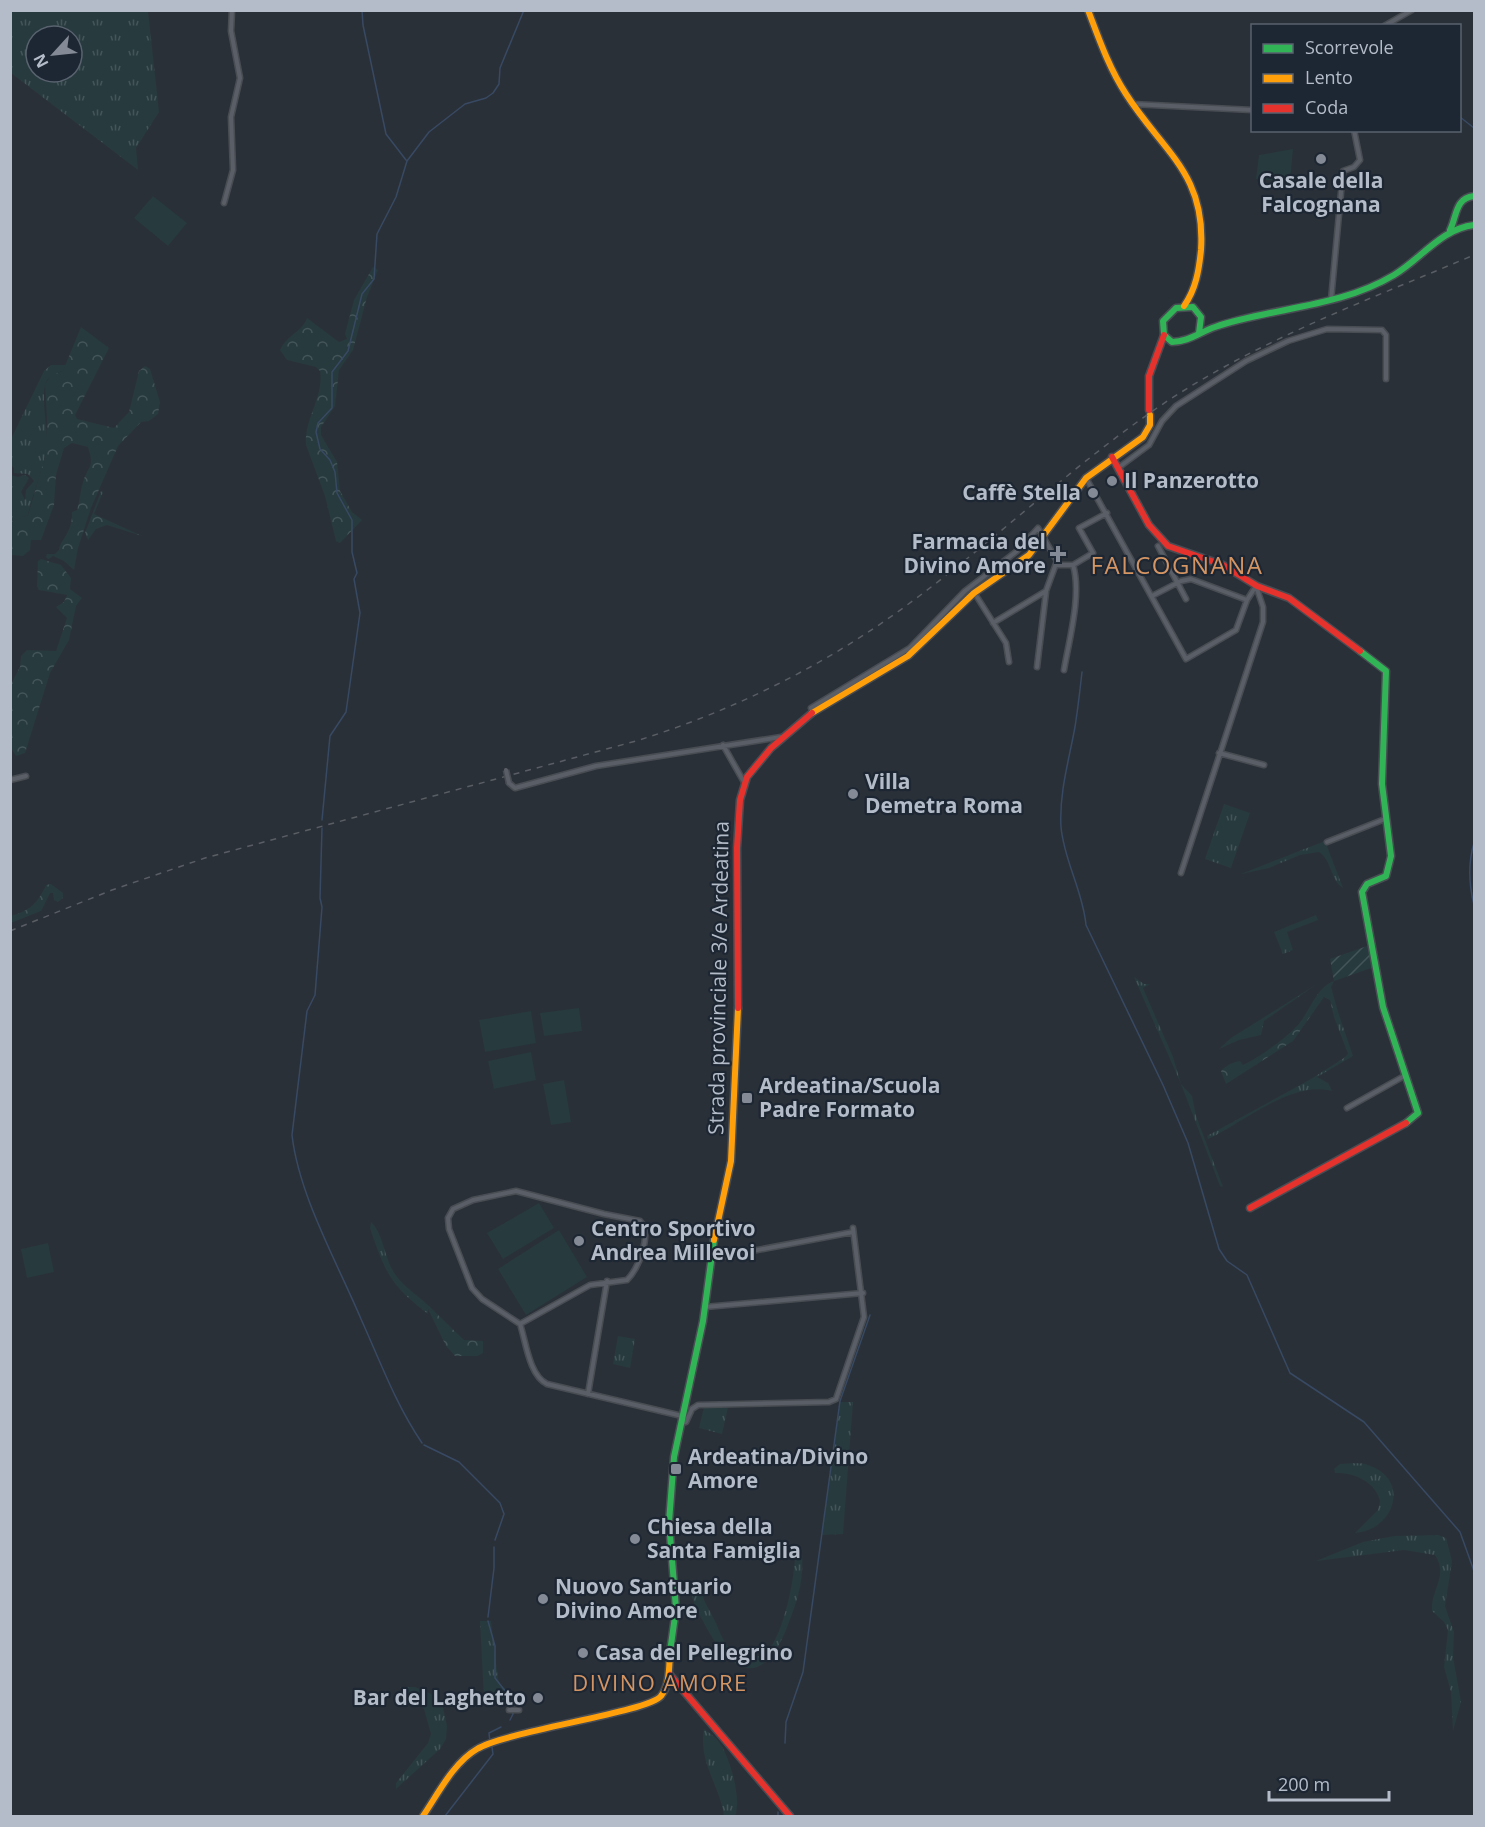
<svg xmlns="http://www.w3.org/2000/svg" width="1485" height="1827" font-family="'Open Sans',sans-serif">
<style>
.grass{fill:url(#grass-tufts);fill-rule:evenodd}
.forest{fill:url(#forest-crowns)}
.garden{fill:url(#garden-furrows)}
.pitch{fill:#273a3e}
.lines{fill:none;stroke-linecap:round;stroke-linejoin:round}
.stream{stroke:#384963;stroke-width:1.5}
.street-casing{stroke:#484c53;stroke-width:7}
.fast-casing{stroke:#484c53;stroke-width:9}
.slow-casing{stroke:#484c53;stroke-width:9}
.jam-casing{stroke:#484c53;stroke-width:9}
.street{stroke:#5a5e66;stroke-width:4}
.fast{stroke:#30b455;stroke-width:6}
.slow{stroke:#ff9f0a;stroke-width:6}
.jam{stroke:#e5322d;stroke-width:6}
.rail{stroke:#595d64;stroke-width:1.5;stroke-dasharray:6 6;stroke-linecap:butt}
.street-bridge-casing{stroke:#484c53;stroke-width:7;stroke-linecap:butt}
.street-bridge{stroke:#5a5e66;stroke-width:4}
.poi-dot{fill:#848b96;stroke:#1d2633;stroke-width:2}
.labels{text-anchor:middle;stroke-width:4.5;stroke-linejoin:round;paint-order:stroke}
.poi-label{font-size:21px;font-weight:bold;fill:#b4bcc9;stroke:#1d2633;text-anchor:start}
.street-label{font-size:21px;fill:#b4bcc9;stroke:#1d2633}
.neighbourhood-label{font-size:22px;letter-spacing:1.5px;fill:#d59563;stroke:#1d2633}
.quarter-label{font-size:24px;letter-spacing:1.5px;fill:#d59563;stroke:#1d2633}
</style>
<defs>
<pattern id="grass-tufts" width="24" height="20" patternUnits="userSpaceOnUse" patternTransform="scale(1.5)"><rect width="24" height="20" fill="#273a3e"/><path d="M3 7l-1-3M5 7V3M7 7l1-3M15 17l-1-3M17 17v-4M19 17l1-3" fill="none" stroke="#445559"/></pattern>
<pattern id="forest-crowns" width="20" height="18" patternUnits="userSpaceOnUse" patternTransform="scale(1.5)"><rect width="20" height="18" fill="#273a3e"/><path d="M2 6a3 3 0 1 1 6 0M12 15a3 3 0 1 1 6 0" fill="none" stroke="#445559"/></pattern>
<pattern id="garden-furrows" width="10" height="10" patternUnits="userSpaceOnUse" patternTransform="scale(1.5)"><rect width="10" height="10" fill="#273a3e"/><path d="M-1 1l2-2M0 10L10 0M9 11l2-2" fill="none" stroke="#445559"/></pattern>
</defs>
<rect width="100%" height="100%" fill="#2a3038"/>
<path class="grass" d="M10 11H148L159 112 136 148 138 170 11 73ZM36 36H72V72H36Z
M51 365H66L63 371C55 374 47 376 45 385 41 405 50 433 45 456 41 476 32 495 28 515L11 522V475L18 477 25 475 29 478 21 492 25 500 26 490 34 481 28 474 14 473V468L11 465 10 441 44 371Z
M1224 804 1250 813 1231 868 1205 859Z
M1325 841 1343 888C1330 880 1332 860 1319 852L1300 855 1269 868 1241 874Z
M1316 915 1318 920 1287 932 1293 950 1283 954 1274 932Z
M1134 977 1144 984H1150L1143 988 1173 1057 1181 1084 1192 1096 1196 1116 1223 1187 1220 1186 1181 1084Z
M1317 984 1264 1021 1261 1035 1239 1040 1219 1049 1231 1038Z
M1338 1012 1353 1056 1317 1077 1328 1083 1332 1091C1292 1080 1244 1122 1208 1139L1207 1136 1311 1079 1344 1058 1348 1054 1334 1017Z
M371 1222C383 1234 384 1254 392 1269 401 1287 422 1297 435 1312L428 1309V1314C390 1285 385 1272 370 1228Z
M618 1336 635 1339 630 1368 613 1364Z
M840 1402H853L843 1534 822 1535Z
M704 1407H728L722 1434 699 1428Z
M1340 1464C1348 1464 1360 1462 1368 1465 1411 1479 1395 1530 1355 1533L1378 1510 1380 1501C1376 1482 1353 1472 1335 1473L1334 1469Z
M1438 1535 1446 1538 1452 1561 1445 1606 1454 1632 1453 1657 1461 1702 1453 1731 1451 1692 1444 1667 1448 1630 1444 1622 1432 1611C1430 1590 1449 1576 1435 1555L1404 1550 1316 1561 1363 1542 1394 1536Z
M798 1551 802 1554C804 1578 798 1600 789 1622 765 1690 731 1677 703 1621 698 1612 689 1598 693 1587L702 1588C701 1599 710 1610 715 1621 722 1638 730 1659 751 1657 756 1657 764 1655 768 1651 784 1632 795 1578 795 1553Z
M480 1621H491L498 1679 501 1686 512 1693 515 1706 507 1707 500 1698 484 1699Z
M400 1687H415L436 1696 442 1703 447 1726 446 1739 440 1749 396 1789V1783L428 1743 431 1734 424 1709Z
M704 1729C709 1733 716 1737 719 1742 730 1757 742 1799 735 1816H724C720 1786 698 1762 704 1729Z"/>
<path class="forest" d="M373 267 378 270 367 297 353 350 339 370 335 406 321 427V435L337 462 340 491 352 512 362 520 340 543 336 541 325 496 306 445C304 419 324 397 320 371L316 367 287 360 280 350C288 334 302 332 307 318L339 342 347 339 345 334 354 300Z
M81 327 109 348 75 415 77 419 114 428 129 412 139 371 145 366 150 369 160 402 158 414 149 421 141 422 118 446 91 508 78 548 74 570 64 561 53 556 48 559 46 557 47 554H55L59 550C59 541 73 533 72 512L77 510C80 501 80 491 83 482 88 465 95 469 88 447L72 443 64 448 56 475 54 505 41 540H31L30 550 23 556 12 555 11 565V522L28 515 45 457 47 421 45 384 51 375 63 371Z
M101 491 103 492 94 514 142 536 107 525 96 529 88 540 85 533Z
M41 559 61 565 71 578 70 589 82 598 76 606 69 640 50 673 25 753 16 756 11 748V684L20 667 21 656 27 650 56 651 67 618 56 607 64 602 67 595 39 590 37 586 38 561Z
M51 884 63 893V898L58 902 54 900 53 893H50L41 911 11 923V916C29 911 38 903 46 885Z
M1334 981 1331 987 1338 1012 1334 1017 1330 1000 1324 997 1293 1041 1226 1084 1221 1071C1225 1066 1233 1062 1240 1061L1243 1065 1247 1063C1265 1053 1282 1041 1297 1026 1310 1012 1316 987 1334 981Z
M428 1309 435 1312 464 1340 483 1341V1353L477 1356H455L446 1346Z"/>
<path class="garden" d="M1370 945 1374 967 1334 981 1330 959Z"/>
<path class="pitch" d="M1293 149 1290 182 1256 179 1259 155Z
M153 196 187 223 168 246 134 218Z
M579 1008 582 1031 544 1036 540 1013Z
M531 1011 536 1043 485 1052 479 1020Z
M531 1052 536 1080 494 1089 488 1061Z
M564 1080 571 1122 551 1125 543 1084Z
M539 1203 554 1228 503 1259 487 1233Z
M559 1230 587 1277 526 1315 498 1269Z
M48 1243 54 1272 27 1278 21 1249Z"/>
<g class="lines">
<path class="stream" d="M362 10 363 25 386 134 406 160
M1460 117 1474 128
M1082 672C1080 690 1078 708 1075 727 1069 760 1059 793 1061 827 1064 861 1083 891 1086 925L1163 1085 1188 1143 1219 1249 1227 1261 1247 1275 1290 1373 1364 1422 1460 1532 1474 1571
M322 820 330 736 346 712 360 613 354 579 357 573 352 552V520L337 493 335 472 330 460 320 449 316 432 318 423 332 408V372L348 351 362 294 374 279 377 234 396 197 407 161 429 132 465 104 486 98 493 93 499 84 500 68 524 10
M322 828 320 898 322 907 315 995 307 1011 292 1135C299 1196 337 1262 361 1319 380 1361 396 1405 422 1443
M1474 843C1468 863 1469 885 1474 905
M424 1445 459 1462 500 1503 504 1514 495 1540
M488 1617 494 1568V1547
M488 1621 495 1646V1678L510 1697 513 1714 510 1720
M490 1743 489 1733 501 1727
M785 1743 786 1722 803 1672 840 1401 870 1315
M445 1816 493 1754 492 1747
M778 1816V1812"/>
<defs>
<path id="street" d="M1384 26 1412 10
M1132 104 1252 110
M224 203 233 170 231 117 240 78 231 31 232 10
M1331 300 1343 171 1354 167 1360 160 1354 130
M1118 468 1149 445 1162 421 1176 406 1246 361 1288 341 1327 329 1382 330 1386 335V379
M1086 478 1186 659 1236 630 1247 600 1256 586 1263 607V622L1181 873
M1158 546 1186 599
M1056 565H1073C1082 594 1069 640 1064 670
M1073 565 1093 553 1079 528 1107 513
M1152 596 1181 581 1191 579 1247 600
M977 597 1006 643 1009 662
M1037 667 1046 592
M813 712 811 708 910 648 965 591 1017 551 1038 528 1057 561 1046 591 993 623
M723 745 744 782
M1219 753 1264 765
M10 780 26 776
M509 783 515 788 596 766 781 737
M1327 842 1385 819
M1347 1108 1406 1075
M710 1259 853 1232
M705 1307 863 1293
M520 1324 590 1285 627 1280C638 1269 653 1234 640 1221L604 1214 516 1191 473 1200 453 1209 448 1218 449 1229 472 1288 482 1299 520 1324C526 1342 529 1375 547 1384L682 1416
M588 1394 607 1281
M681 1423 686 1422 692 1409 698 1405 829 1402 836 1399 864 1317 853 1228
M509 1710H519"/>
<path id="fast" d="M1450 230C1457 216 1455 198 1474 196
M1199 333 1201 317 1193 307 1176 308 1163 321 1164 335 1172 342C1188 342 1200 332 1215 327 1274 307 1339 308 1394 275 1422 258 1441 229 1474 225
M1360 651 1386 671 1382 784 1391 856 1386 876 1367 884 1362 892 1383 1007 1418 1113 1406 1123
M670 1652 676 1609 669 1522 674 1457 703 1321 714 1240"/>
<path id="slow" d="M1088 10C1099 39 1109 68 1126 94 1163 152 1206 173 1201 250 1199 270 1196 289 1184 306
M812 713 908 656 974 593 1029 555 1086 478 1143 437 1150 425V415
M714 1240 731 1161 738 1008
M423 1816C438 1794 453 1763 477 1749 506 1731 649 1712 661 1696 670 1685 669 1666 670 1652"/>
<path id="jam" d="M1149 410V376L1164 335
M1112 457 1149 525 1168 546 1223 565 1257 586 1289 598 1360 651
M738 1008 737 848 740 800 747 777 771 748 812 713
M1250 1208 1406 1123
M670 1675 790 1816"/>
</defs>
<use href="#street" class="street-casing"/>
<use href="#fast" class="fast-casing"/>
<use href="#slow" class="slow-casing"/>
<use href="#jam" class="jam-casing"/>
<use href="#street" class="street"/>
<use href="#fast" class="fast"/>
<use href="#slow" class="slow"/>
<use href="#jam" class="jam"/>
<path class="rail" d="M10 931 112 890 205 858 636 741C732 711 822 667 903 608 990 545 1068 469 1157 408 1255 341 1366 301 1474 255"/>
<defs>
<path id="street-bridge" d="M506 770 509 783"/>
</defs>
<use href="#street-bridge" class="street-bridge-casing"/>
<use href="#street-bridge" class="street-bridge"/>
</g>
<g class="poi-dot">
<circle cx="1321" cy="159" r="6"/>
<circle cx="1112" cy="481" r="6"/>
<circle cx="1093" cy="493" r="6"/>
<path d="M1055 545h6v6h6v6h-6v6h-6v-6h-6v-6h6z"/>
<circle cx="853" cy="794" r="6"/>
<rect x="741" y="1092" width="12" height="12" rx="3"/>
<circle cx="579" cy="1241" r="6"/>
<rect x="670" y="1463" width="12" height="12" rx="3"/>
<circle cx="635" cy="1539" r="6"/>
<circle cx="543" cy="1599" r="6"/>
<circle cx="583" cy="1653" r="6"/>
<circle cx="538" cy="1698" r="6"/>
</g>
<g class="labels">
<g class="poi-label">
<text x="1321" y="188" text-anchor="middle">Casale della<tspan x="1321" dy="24">Falcognana</tspan></text>
<text x="1124" y="488">Il Panzerotto</text>
<text x="1081" y="500" text-anchor="end">Caffè Stella</text>
<text x="1046" y="549" text-anchor="end">Farmacia del<tspan x="1046" dy="24">Divino Amore</tspan></text>
<text x="865" y="789">Villa<tspan x="865" dy="24">Demetra Roma</tspan></text>
<text x="759" y="1093">Ardeatina/Scuola<tspan x="759" dy="24">Padre Formato</tspan></text>
<text x="591" y="1236">Centro Sportivo<tspan x="591" dy="24">Andrea Millevoi</tspan></text>
<text x="688" y="1464">Ardeatina/Divino<tspan x="688" dy="24">Amore</tspan></text>
<text x="647" y="1534">Chiesa della<tspan x="647" dy="24">Santa Famiglia</tspan></text>
<text x="555" y="1594">Nuovo Santuario<tspan x="555" dy="24">Divino Amore</tspan></text>
<text x="595" y="1660">Casa del Pellegrino</text>
<text x="526" y="1705" text-anchor="end">Bar del Laghetto</text>
</g>
<g class="street-label">
<text transform="translate(719 978) rotate(-89)" y="7">Strada provinciale 3/e Ardeatina</text>
</g>
<g class="neighbourhood-label">
<text x="660" y="1691">DIVINO AMORE</text>
</g>
<g class="quarter-label">
<text x="1177" y="574">FALCOGNANA</text>
</g>
</g>
<rect width="1485" height="1827" fill="none" stroke="#b4bcc9" stroke-width="24"/>
<rect x="1251" y="24" width="210" height="108" fill="#1d2633" stroke="#59626f" stroke-width="1.5"/>
<rect x="1263" y="44" width="30" height="9" fill="#30b455" stroke="#59626f" stroke-width="1.5"/>
<text x="1305" y="54" font-size="18" fill="#b4bcc9">Scorrevole</text>
<rect x="1263" y="74" width="30" height="9" fill="#ff9f0a" stroke="#59626f" stroke-width="1.5"/>
<text x="1305" y="84" font-size="18" fill="#b4bcc9">Lento</text>
<rect x="1263" y="104" width="30" height="9" fill="#e5322d" stroke="#59626f" stroke-width="1.5"/>
<text x="1305" y="114" font-size="18" fill="#b4bcc9">Coda</text>
<g transform="translate(54 54) rotate(243)"><circle r="28" fill="#1d2633" stroke="#59626f" stroke-width="1.5"/>
<path d="M0-4.5L10 22L0 15L-10 22Z" fill="#848b96"/>
<text y="-9" font-size="16" font-weight="bold" text-anchor="middle" fill="#b4bcc9">N</text>
</g>
<path d="M1269 1791v9h120v-9" fill="none" stroke="#b4bcc9" stroke-width="3"/>
<text x="1278" y="1791" font-size="18" fill="#b4bcc9" stroke="#1d2633" stroke-width="4.5" paint-order="stroke">200 m</text>
</svg>
